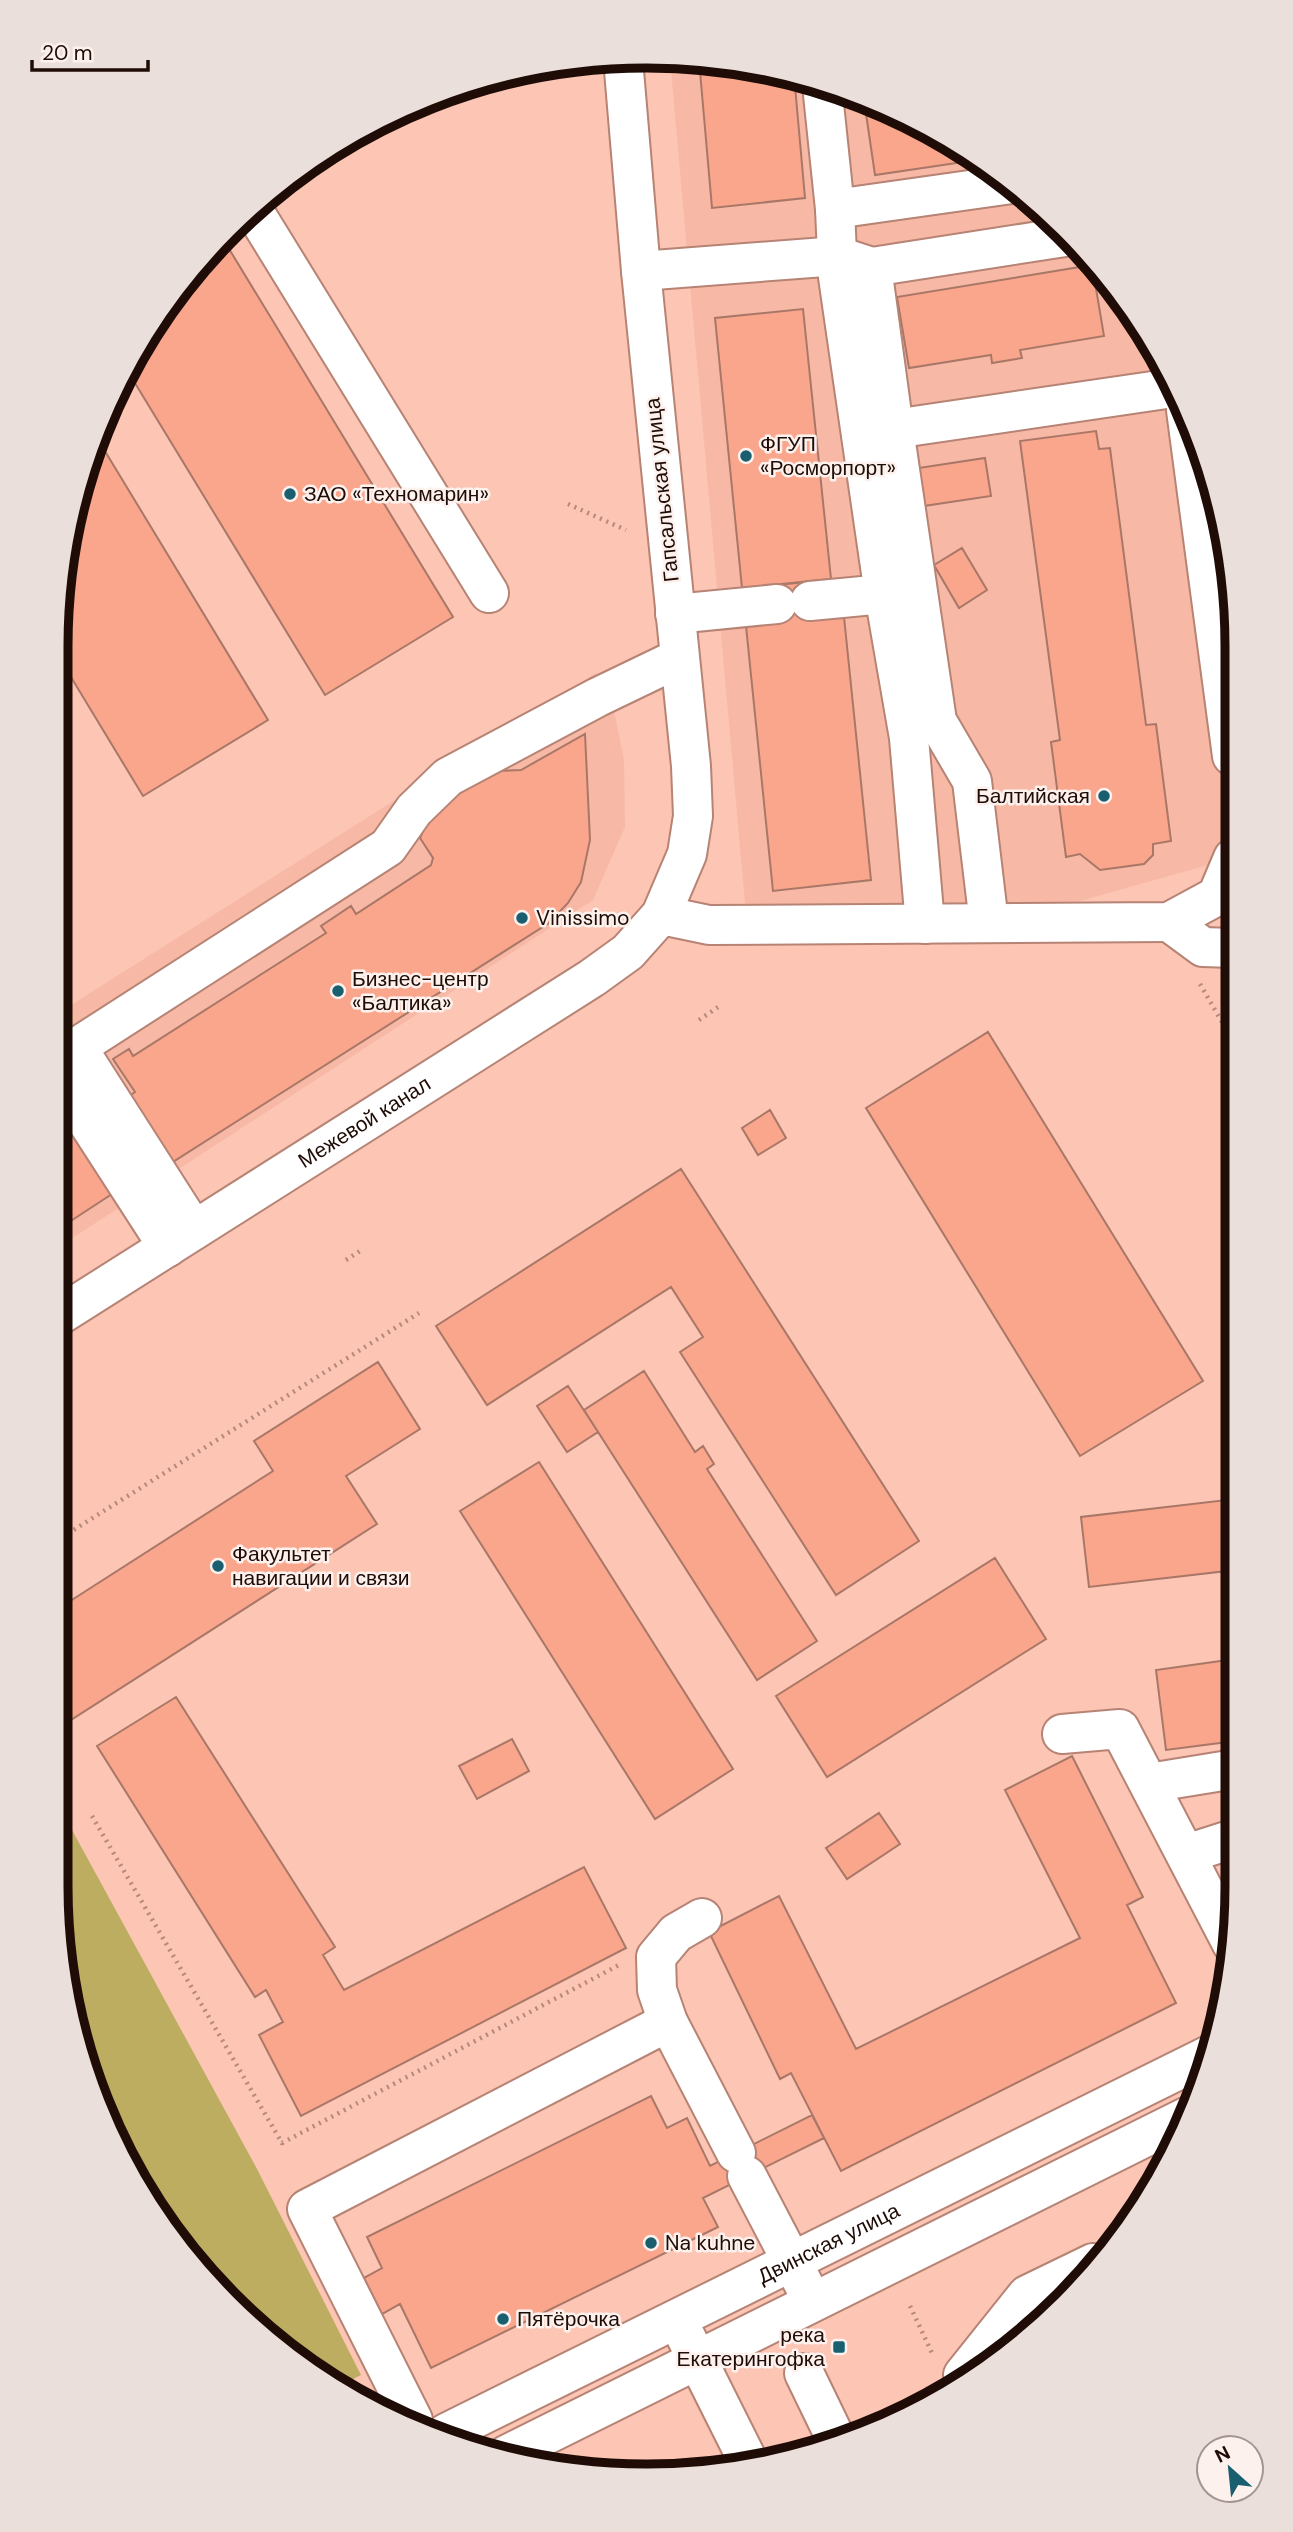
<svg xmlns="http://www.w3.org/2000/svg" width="1293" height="2532" font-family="'DM Sans',sans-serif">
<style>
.built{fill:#f7b9a5}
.green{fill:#bdad60}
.building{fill:#faa68d;stroke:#a97767;stroke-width:2}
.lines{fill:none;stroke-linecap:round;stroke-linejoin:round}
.minor-casing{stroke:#b68374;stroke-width:42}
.path{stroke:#b5897c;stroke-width:4.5;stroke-dasharray:2 5;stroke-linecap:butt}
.minor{stroke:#fff;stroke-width:38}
.poi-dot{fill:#195f70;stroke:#fdf1ee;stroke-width:2.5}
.labels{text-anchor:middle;stroke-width:5;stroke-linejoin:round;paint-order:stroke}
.poi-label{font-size:21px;fill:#1f0c07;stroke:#fdf1ee;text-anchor:start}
.street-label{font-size:21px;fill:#1f0c07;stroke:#fdf1ee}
.rim{fill:none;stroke:#1f0c07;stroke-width:9}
</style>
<rect width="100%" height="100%" fill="#fcc5b4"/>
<path class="built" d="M685 57 799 76 907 117 1006 178 1115 287 1192 421 1232 569 1233 858 1041 912 746 915 670 58Z
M596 673 614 711 624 760 625 827 593 900 57 1248V1014Z"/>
<path class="green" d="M72 1830 256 2167 361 2375 337 2387 257 2329 178 2245 87 2076 56 1886V1838Z"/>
<path class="building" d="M699 60 794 75 805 198 712 208Z
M864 100 907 117 977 160 875 175Z
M223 239 453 617 325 695 127 370 178 287Z
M1092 265 1104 336 1020 350 1022 358 992 363 991 355 909 368 897 297Z
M803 309 831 579 742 588 715 318Z
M1096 431 1099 449 1110 448 1146 725 1156 724 1171 841 1153 844V855L1144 864 1100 870 1080 854 1066 857 1051 742 1060 740 1020 441Z
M97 438 268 720 143 796 57 654V608L76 494Z
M985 458 991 496 917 507 912 469Z
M962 548 987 590 959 608 934 565Z
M808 582 811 620 844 617 871 880 773 891 746 626 779 623 775 585Z
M585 734 590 840 581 882 568 903 549 923 168 1165 126 1098 135 1092 113 1059 129 1049 133 1056 326 933 321 926 351 906 356 914 431 865 433 858 420 838 432 810 469 779 496 771 521 770Z
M988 1032 1203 1381 1080 1456 866 1108Z
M57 1101 115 1192 57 1230Z
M770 1110 786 1138 758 1155 742 1128Z
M681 1169 919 1541 836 1595 680 1352 703 1337 671 1287 487 1405 436 1326Z
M378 1362 420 1429 346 1476 377 1524 63 1725 56 1714V1593L64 1605 273 1471 254 1441Z
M644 1371 695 1452 703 1446 714 1464 707 1469 817 1641 757 1680 584 1410Z
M568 1386 598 1432 567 1452 537 1406Z
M539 1462 733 1769 655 1819 460 1511Z
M1235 1499V1570L1089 1587 1081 1517Z
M995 1558 1046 1639 827 1777 776 1696Z
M1235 1659V1741L1166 1750 1156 1670Z
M176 1697 335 1947 323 1955 344 1990 584 1867 626 1948 301 2116 259 2035 283 2022 266 1990 255 1997 97 1746Z
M512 1739 529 1771 477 1799 459 1766Z
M1072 1756 1143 1897 1127 1905 1176 2003 841 2171 791 2073 780 2079 709 1932 779 1896 856 2049 1080 1938 1005 1790Z
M879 1813 900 1844 847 1879 826 1848Z
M651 2096 667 2128 687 2118 710 2166 812 2115 824 2138 703 2198 718 2227 431 2368 400 2304 382 2314 364 2278 382 2268 367 2237Z
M1076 2287 1064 2303 1053 2311 1048 2300Z"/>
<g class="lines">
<defs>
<g id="minor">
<path d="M822 85 835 209 838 277 884 594 909 738 925 924"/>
<path d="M252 208 489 593"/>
<path d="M835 209 1012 184"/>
<path d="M872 267 894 429 1173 388"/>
<path d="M641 271 838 256 872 267 1065 237"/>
<path d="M1186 410 1232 756"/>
<path d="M894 429 937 721 972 781 989 923"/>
<path d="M810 601 884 594"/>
<path d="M675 614 777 604"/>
<path d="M661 915 709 925 1169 922 1217 896 1233 858"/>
<path d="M1169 922 1203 947 1233 948"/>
<path d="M57 1075 168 1247"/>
<path d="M194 1230 77 1047 388 847 414 810 448 777 598 697 679 658"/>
<path id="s1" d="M57 1317 592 978 628 952 661 915 687 854 693 816 691 766 641 271 623 59"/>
<path d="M1062 1734 1120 1729 1232 1944"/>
<path d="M1149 1783 1235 1769"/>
<path d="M1186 1854 1236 1838"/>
<path d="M702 1918 676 1933 656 1957 657 1990 668 2022 736 2153"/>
<path d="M747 2176 804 2285"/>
<path d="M686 2337 749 2463"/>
<path d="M804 2373 835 2437"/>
<path d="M963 2375 1027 2295 1093 2263"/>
<path d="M413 2420 307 2209 668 2022"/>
<path id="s2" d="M446 2433 1211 2054"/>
<path d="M506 2455 1188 2116"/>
</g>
</defs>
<use href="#minor" class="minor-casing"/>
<path class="path" d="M568 504 626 530
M1200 984 1233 1041
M699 1020 721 1005
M346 1260 360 1251
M56 1541 419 1313
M92 1816 282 2143 619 1965
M910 2306 932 2353"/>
<use href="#minor" class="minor"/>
</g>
<g class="poi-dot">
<circle cx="746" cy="456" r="7"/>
<circle cx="290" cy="494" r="7"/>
<circle cx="1104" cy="796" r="7"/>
<circle cx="522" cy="918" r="7"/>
<circle cx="338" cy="991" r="7"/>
<circle cx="218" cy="1566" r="7"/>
<circle cx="651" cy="2243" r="7"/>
<circle cx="503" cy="2319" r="7"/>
<rect x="832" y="2340" width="14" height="14" rx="3.5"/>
</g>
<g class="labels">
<g class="poi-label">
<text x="760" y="451">ФГУП<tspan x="760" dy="24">«Росморпорт»</tspan></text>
<text x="304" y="501">ЗАО «Техномарин»</text>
<text x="1090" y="803" text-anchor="end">Балтийская</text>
<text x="536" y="925">Vinissimo</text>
<text x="352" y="986">Бизнес-центр<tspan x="352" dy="24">«Балтика»</tspan></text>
<text x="232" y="1561">Факультет<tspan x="232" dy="24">навигации и связи</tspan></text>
<text x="665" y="2250">Na kuhne</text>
<text x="517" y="2326">Пятёрочка</text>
<text x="825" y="2342" text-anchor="end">река<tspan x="825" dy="24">Екатерингофка</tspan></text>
</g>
<g class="street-label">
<text transform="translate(662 490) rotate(-96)" y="7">Гапсальская улица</text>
<text dy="7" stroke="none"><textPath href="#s1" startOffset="364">Межевой канал</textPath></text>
<text dy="7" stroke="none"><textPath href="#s2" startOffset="427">Двинская улица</textPath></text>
</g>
</g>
<path d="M0 0H1293V2532H0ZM646 68H647A578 578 0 0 1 1225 646V1886A578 578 0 0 1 647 2464H646A578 578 0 0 1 68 1886V646A578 578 0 0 1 646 68Z" fill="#ebdfdc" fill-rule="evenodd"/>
<path class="rim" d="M646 68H647A578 578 0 0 1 1225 646V1886A578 578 0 0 1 647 2464H646A578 578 0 0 1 68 1886V646A578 578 0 0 1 646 68Z"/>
<g transform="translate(1230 2469) rotate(333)"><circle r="33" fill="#fdf1ee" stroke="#a49592" stroke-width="2"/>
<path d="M0-5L12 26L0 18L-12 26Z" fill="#195f70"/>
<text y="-10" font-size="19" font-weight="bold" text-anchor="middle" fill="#1f0c07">N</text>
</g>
<path d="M32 60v10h116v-10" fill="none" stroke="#1f0c07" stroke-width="3.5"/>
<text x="42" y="60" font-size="21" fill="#1f0c07" stroke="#fdf1ee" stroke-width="5" paint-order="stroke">20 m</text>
</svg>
